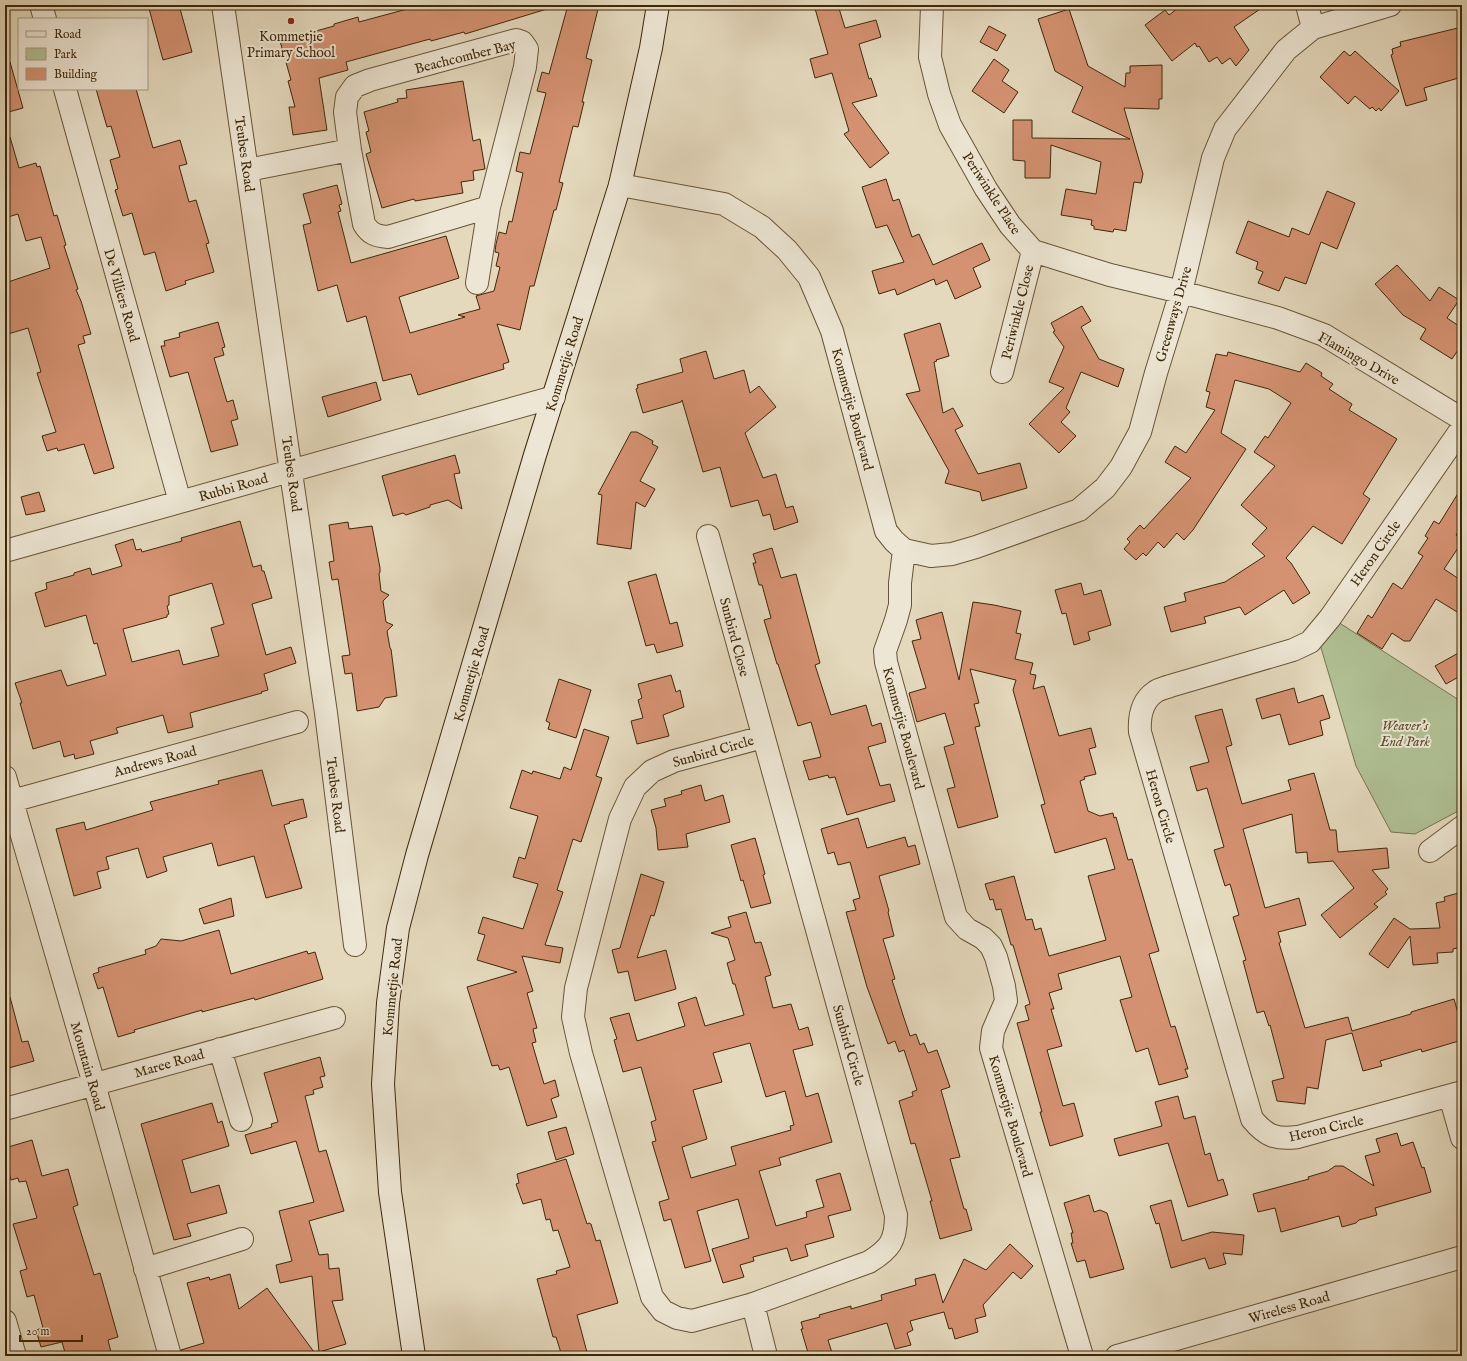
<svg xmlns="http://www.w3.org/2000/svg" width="1467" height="1361" font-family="'IM FELL English',serif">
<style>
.green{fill:#b0c094;stroke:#77744e}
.building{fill:#d59272;stroke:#3e2808;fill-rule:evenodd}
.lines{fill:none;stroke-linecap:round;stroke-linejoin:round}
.minor-casing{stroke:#685435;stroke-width:24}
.secondary-casing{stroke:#3e2808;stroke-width:24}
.minor{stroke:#ede6d4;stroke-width:22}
.secondary{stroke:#ede6d4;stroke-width:22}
.poi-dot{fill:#8f2418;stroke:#ede6d4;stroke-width:1.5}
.labels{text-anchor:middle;stroke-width:4;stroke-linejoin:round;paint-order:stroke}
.poi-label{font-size:14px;fill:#3e2808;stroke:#ede6d4}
.street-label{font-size:14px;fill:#3e2808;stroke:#ede6d4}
.park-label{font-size:14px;font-style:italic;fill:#5a4e2b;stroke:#ede6d4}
</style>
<rect width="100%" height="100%" fill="#e4d9bd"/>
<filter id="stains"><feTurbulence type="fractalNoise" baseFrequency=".005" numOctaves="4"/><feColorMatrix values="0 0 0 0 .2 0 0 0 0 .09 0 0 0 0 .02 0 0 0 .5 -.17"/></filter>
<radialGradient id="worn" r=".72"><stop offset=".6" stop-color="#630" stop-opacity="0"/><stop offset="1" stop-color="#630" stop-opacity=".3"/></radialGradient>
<path class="green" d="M1338 622 1462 702V809L1415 834 1391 832 1356 766 1319 641Z"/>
<path class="building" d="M148 5H179L192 52 163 60Z
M422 5H547V9L465 34 464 32 431 41 430 39 346 62 348 70 319 78 327 130 293 135 289 107H295L288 81 291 80 280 41 334 26V24L358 17 359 22Z
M568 5H599L586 58 592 60 582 102H584L578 127 573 126 559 182 563 183 556 210H554L534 286H530L520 330 497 324 509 362 503 364 504 369 418 395 411 374 383 381 366 316 347 322 337 285 318 291 303 225 311 223 303 194 337 185 342 204 339 205 341 211 338 212 351 263 446 236 459 278 399 297 410 333 465 317 458 315 480 309 476 296 494 291 500 267 496 266 499 253 495 252 496 244 499 232 506 234 509 221 512 222 523 173 516 171 520 152 530 154 546 93 537 91 542 72 549 74Z
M814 5H838L845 28 876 20 881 37 859 44 869 79 871 78 877 96 852 103 889 153 870 168 844 134 849 131 832 73 815 78 810 59 828 54Z
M1182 5H1266L1234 27 1249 50 1236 66 1230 58 1222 64 1217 57 1209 62 1199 46 1197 47 1195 43 1172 61 1145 25 1165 10 1169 15Z
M1069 9 1088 66 1125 87 1126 73H1130V66L1162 65V99H1159V109L1124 108 1143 174 1141 183 1134 182 1126 231 1114 229 1113 232 1094 229V226L1091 225 1092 220 1061 215 1066 189 1096 194 1101 162 1051 145 1050 178H1025V161L1013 160V120H1032V138L1130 139 1072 112 1083 87 1055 71 1038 19Z
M989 26 1006 35 997 51 980 42Z
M1462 27V77L1424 88 1427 100 1406 106 1391 55 1393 54 1392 49 1401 46 1400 42Z
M1344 51 1350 56 1355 51 1399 91 1381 111 1379 108 1376 111 1372 107 1370 109 1355 96 1348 104 1320 77Z
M994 59 1009 70 1002 81 1018 92 1004 113 972 91Z
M10 62 23 108 5 113V63Z
M463 81 473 141 480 139 485 169 473 171 474 180 461 182 463 193 415 201 414 199 382 208 366 154 371 152 366 132 369 131 364 112 398 102 397 99 407 98 406 90Z
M96 89H136L153 148 180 140 187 164 179 166 189 202 196 200 209 243 206 244 214 272 185 281 186 284 166 291 155 252 144 255 132 213 123 216 115 190 118 189 110 160 120 157 111 126 107 127Z
M10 137 19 168 36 163 37 167 40 166 54 216 57 215 66 245 64 246 78 289 76 290 81 301 91 334 83 336 85 343 78 345 114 468 94 474 84 444 58 451 57 448 47 451 42 436 56 432 37 373 41 372 28 328 8 334 5 323V283L50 268 41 237 26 241 18 214 5 218V138Z
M886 179 893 201 899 199 912 237 919 234 933 265 982 243 990 260 973 268 981 287 955 299 947 280 936 285 934 279 897 295 895 289 879 294 872 271 904 262 887 225 876 228 862 187Z
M1327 191 1355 203 1337 249 1321 242 1306 284 1285 277 1279 291 1258 283 1263 272 1256 269 1258 262 1236 253 1248 221 1289 237 1292 228 1309 235Z
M1397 265 1430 301 1439 287 1459 300 1447 318 1462 328V344L1452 359 1420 339 1426 329 1403 315 1375 284Z
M1082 306 1091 321 1081 327 1099 359 1124 369 1118 387 1081 372 1066 408 1070 412 1061 422 1076 436 1059 453 1029 424 1064 388 1049 382 1064 347 1053 332 1055 331 1051 323Z
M218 322 225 347 222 348 224 355 214 358 227 402 233 400 238 419 231 421 238 445 211 452 188 372 170 377 161 346H165L164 341 180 337 179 333Z
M940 323 949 356 936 360 937 361 934 362 943 413 953 408 963 426 955 430 978 474 1020 463 1027 488 982 501 980 492 945 483 949 471 906 394 920 391 904 334Z
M706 351 714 379 744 370 750 393 759 386 776 407 745 433 763 478 776 474 786 508 793 506 798 522 774 530 770 514 763 516 758 500 731 507 720 467 703 472 682 400 681 402 643 413 636 389 638 388 637 385 683 372 680 359Z
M1228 352 1300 372 1306 363 1322 373 1321 376 1333 384 1329 389 1352 404 1349 410 1397 439 1363 494 1370 499 1342 544 1313 526 1286 558 1291 563 1310 593 1293 604 1284 590 1245 615 1240 607 1204 617 1206 623 1171 632 1164 607 1186 601 1184 593 1225 582 1265 556 1252 544 1267 528 1241 505 1275 466 1254 452 1265 436 1268 438 1291 403 1269 389 1235 380 1221 433 1246 449 1193 530 1184 540 1177 533 1164 548 1158 542 1146 556 1143 553 1136 560 1124 549 1130 542 1127 539 1140 525 1144 529 1191 478 1165 462 1175 446 1186 453 1215 410 1206 407 1210 392 1206 391 1216 354 1227 356Z
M376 382 381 400 328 417 322 397Z
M631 432H637L653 441 652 444 658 447 640 481 655 489 645 507 636 502 631 549 597 544 602 495 598 494Z
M455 455 460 473 454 474 462 509 448 500 430 505V507L406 515 403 513 393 516 382 476Z
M1462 487V525L1456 535 1462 538V542L1444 569 1462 581V615L1436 599 1410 641H1404L1392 633 1382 649 1357 633 1368 615 1372 618 1393 583 1402 589 1423 556 1418 553 1428 538 1425 536 1434 521 1439 524Z
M39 492 45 511 26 515 21 497Z
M240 521 253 567 261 565 262 571H264L272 598 252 604 266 655 291 647 296 663 264 674 268 690 261 692 262 693 190 713 193 727 168 733 163 715 116 728 118 733 90 741 94 754 75 759 74 754 64 757 60 741 33 749 20 703H22L15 683 61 670 67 686 106 675 97 643 94 644 86 615 45 627 35 593 47 589 46 583 74 575V573L90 568 92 575 122 566 115 545 133 539 136 550 141 549 142 552 182 541 181 538ZM212 583 224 624 211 628 219 656 183 665 179 650 132 662 123 629 167 617V615L169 614 167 606 169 605V596Z
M348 522 349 529 372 526 380 568V572L379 574 381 591 389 595 383 601 386 622 393 625 387 631 390 648 391 649 397 696 385 698 379 707 357 711 352 673 345 674 342 656 350 655 338 579 332 580 329 562 334 561 329 525Z
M772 548 781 578 796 574 820 663 815 665 831 715 866 705 872 726 881 723 886 742 868 747 880 786 890 784 895 801 847 815 835 777 829 778 828 775 809 780 803 761 821 757 811 722 798 726 778 664H777L764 620 771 618 762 585H759L753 563H756L753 554Z
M656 574 670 624 677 622 683 646 657 653 654 644 646 646 628 582Z
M1081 583 1084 595 1101 590 1111 625 1088 632 1090 640 1074 645 1066 613 1062 614 1055 590Z
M973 602 994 605 1021 611 1016 633 1021 634 1015 659 1033 663 1030 674 1036 675 1033 689 1044 686 1059 736 1091 728 1096 747 1089 749 1096 774 1084 777 1085 779 1080 781 1088 811 1100 816 1113 813 1114 818 1116 817 1128 860 1132 859 1159 951 1149 954 1171 1027 1175 1026 1188 1069H1185L1188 1077 1159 1085 1148 1048 1136 1052 1120 1000 1132 997 1120 956 1058 974 1062 989 1049 993 1054 1009H1051L1062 1046 1047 1050 1063 1106 1074 1103 1083 1136 1050 1146 1040 1112H1042L1017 1023 1029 1020 1025 1006 1030 1004 1013 945H1011L1001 909 996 910 993 899 990 900 985 884 1014 876 1026 920 1032 919 1035 930 1041 928 1049 956 1106 940 1088 876 1115 869 1106 838 1055 853 1041 805 1045 804 1013 690 1016 680 970 669 979 703 974 704 980 726 975 727 998 817 958 828 947 789 955 787 944 747 954 744 945 713 917 722 909 693 926 688 912 641 921 639 916 620 942 612 959 680Z
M1462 651V675L1446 684 1435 666Z
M671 675 676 692 680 690 684 707 663 715 669 736 637 744 631 721 643 718 638 700 642 698 638 684Z
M559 679 591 690 576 738 548 729 550 723 546 721Z
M1294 688 1298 703 1323 695 1330 718 1320 721 1323 735 1289 745 1280 714 1262 719 1256 699Z
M1222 709 1232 745 1226 747 1242 804 1291 790 1288 780 1314 773 1330 830H1336L1338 852 1387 848 1389 868 1372 870 1388 889 1385 892 1387 894 1374 904 1378 907 1340 938 1321 915 1354 888 1333 861 1308 863 1307 852 1296 853 1292 814 1243 829 1265 908 1299 898 1306 925 1278 932 1281 942 1279 943 1305 1028 1348 1017 1352 1031 1411 1014V1012L1454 999 1462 1027V1040L1422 1052 1421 1049 1380 1061 1382 1066 1363 1071 1352 1033 1326 1040 1318 1089 1307 1087 1305 1104 1277 1101 1272 1081 1284 1078 1270 1025 1269 1026 1264 1011 1257 1013 1243 961 1246 960 1233 917 1239 915 1230 884 1225 886 1214 850 1224 847 1207 788 1197 791 1190 767 1209 762 1195 716Z
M584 729 609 737 596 776 602 778 581 842 573 839 557 890 563 892 545 945 563 948 560 963 522 956 533 991 527 993 537 1028 533 1029 536 1042 532 1043 544 1084 555 1080 559 1096 551 1099 557 1117 527 1126 509 1067 500 1070 498 1065 492 1066 467 987 517 972 477 960 485 935 478 933 483 917 523 929 538 884 513 877 519 857 525 859 538 816 510 808 522 770 532 774 533 771 560 779 564 767 571 770Z
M262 770 272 806 303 799 307 817 289 822 290 823 284 825 302 888 266 898 254 856 218 866 212 843 163 857 167 871 147 878 138 848 106 857 109 869 97 872 101 888 74 896 56 829 84 822 86 830 153 810 150 802 219 784 218 781Z
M701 785 705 801 723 795 730 822 686 834 688 847 658 850 656 828 651 810 666 806 664 799 682 794 681 791Z
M858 818 867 848 905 837 908 847 915 845 920 864 879 876 889 911 888 912 894 936 883 939 895 979 892 980 903 1015 910 1036 916 1034 920 1045 924 1043 928 1053 937 1050 950 1087 941 1090 960 1157 950 1159 964 1209H966L972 1230 940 1239 930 1201H932L915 1143 911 1144 899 1101 913 1096 912 1092 917 1090 904 1050 899 1052 895 1041 888 1044 867 987 846 912 856 910 853 900 860 898 850 862 838 865 834 852 828 854 821 829Z
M755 838 765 874 763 875 771 903 751 908 743 880 741 881 731 845Z
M641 874 664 882 654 916 651 915 637 958 666 950 676 989 635 1001 628 971 618 973 612 950 620 948Z
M1462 892V947L1453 949V952L1437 953 1438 963 1413 965 1410 936 1388 968 1369 954 1394 918 1410 929 1440 928 1436 903 1445 901 1444 897Z
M231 898 234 916 204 924 199 909Z
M746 912 755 943 761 942 771 975 765 977 773 1008 791 1004 799 1030 808 1027 813 1045 793 1050 806 1097 818 1093 832 1142 779 1158 781 1165 759 1171 776 1226 807 1217 806 1212 824 1207 816 1180 840 1173 851 1210 828 1216 834 1237 805 1245 808 1256 791 1261 787 1248 753 1257 754 1261 740 1265 744 1277 723 1283 712 1249 749 1238 738 1199 697 1211 711 1261 685 1268 671 1219 664 1221 659 1202 669 1199 652 1142 656 1141 651 1122 656 1120 641 1067 623 1072 614 1040 617 1039 610 1018 629 1013 637 1041 685 1026 678 1003 696 997 705 1026 744 1015 735 984H733L727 963 735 960 728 938 711 933 731 927 728 917ZM750 1043 766 1097 785 1091 794 1125 790 1126 791 1130 731 1147 736 1165 691 1178 682 1147 707 1139 693 1090 722 1082 713 1053Z
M219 930 231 974 307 951 308 954 315 952 323 979 255 1000 254 998 202 1012V1010L134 1030 135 1032 118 1037 103 987 98 989 93 974 99 972 98 968 146 954 145 950 156 946 161 939 181 941Z
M10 997 22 1042 28 1041 34 1061 5 1069V998Z
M320 1057 325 1076 320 1077 323 1087 313 1090 314 1094 305 1096 319 1152 326 1150 344 1211 309 1221 319 1255 328 1254 329 1269 339 1268 343 1300 332 1301 346 1344 319 1352 312 1276 280 1283 276 1265 292 1261 279 1211 314 1202 296 1141 251 1154 245 1135 272 1127 271 1124 278 1122 264 1073Z
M1178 1096 1184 1119 1195 1116 1205 1155 1210 1153 1218 1181 1223 1179 1228 1195 1188 1207 1168 1143 1119 1156 1114 1139 1162 1126 1155 1102Z
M212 1103 218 1123 222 1121 229 1146 182 1160 191 1193 219 1185 227 1213 187 1224 191 1236 174 1240 141 1124Z
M566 1127 574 1154 556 1160 548 1132Z
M1397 1133 1401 1146 1413 1142 1422 1168 1424 1167 1431 1192 1375 1208 1377 1215 1359 1220 1356 1223 1342 1227 1339 1216 1281 1232 1275 1208 1258 1212 1253 1194 1309 1179 1308 1177 1328 1171 1335 1166H1343L1374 1186 1365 1156 1380 1152 1376 1139Z
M32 1140 42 1176 68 1169 78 1205 73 1207 94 1275 100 1273 118 1337 108 1340 112 1356H66L62 1342 41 1347 36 1330 43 1328 34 1295 27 1297 20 1271 27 1269 13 1224 37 1218 26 1181 19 1182 18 1178 11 1180 5 1157V1148Z
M566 1159 587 1224 589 1223 591 1224 596 1241 600 1240 618 1303 577 1315 588 1356H562L556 1337H553L537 1279 557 1274 556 1271 570 1267 558 1230 553 1231 550 1219 546 1220 541 1199 523 1204 516 1184 519 1183 517 1174Z
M1089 1195 1094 1212 1100 1210 1107 1213 1124 1269 1090 1278 1085 1260 1077 1262 1071 1243H1073L1071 1233H1073L1064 1203Z
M1171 1200 1182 1241 1212 1232 1244 1235 1242 1255 1223 1253 1226 1264 1209 1269 1205 1258 1171 1268 1159 1223 1156 1224 1150 1206Z
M1010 1244 1033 1266 1021 1279 1013 1272 983 1305 986 1316 975 1319 978 1332 955 1339 952 1328 949 1329 944 1312 910 1321 913 1330 907 1333 911 1345 895 1349 887 1323 828 1340 833 1356H809L801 1329H803L801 1322 820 1317 819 1315 851 1306V1309L882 1300 881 1295 916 1285 915 1279 935 1274 943 1303 964 1259 986 1270Z
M230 1274 239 1309 267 1288 317 1356H182L181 1350 204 1343 187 1283 209 1277 210 1280Z"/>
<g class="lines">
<defs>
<path id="minor" d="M41 5 45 19
M223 5 326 713 355 945
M1307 5 1313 28
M932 6 930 57 939 94 950 125 986 189 1010 225 1033 251 1110 275 1181 292 1278 318 1324 335 1462 419
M65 89 180 502
M248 170 350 150
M620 185 724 204 762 227 787 250 809 277 832 331 886 531 894 541 904 550 931 556 952 554 976 547 1079 510 1105 488 1121 467 1140 432 1156 373 1181 292 1213 158 1225 129 1286 50 1313 28 1390 5
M477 283 489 207 525 67 527 49 522 42 516 40 370 80 355 86 347 97 345 112 350 150 364 224C370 234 376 236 388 237L489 207
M1002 372 1033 251
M1462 428 1330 618 1310 642 1293 650 1170 686C1165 688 1159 689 1155 692 1142 701 1139 717 1140 732L1252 1119C1266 1136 1276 1140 1298 1137L1462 1092
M708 536 896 1215C896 1241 890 1249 869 1262L753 1304 692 1321 677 1318 663 1311 652 1297 581 1053 573 1017 576 988 620 819 635 787 652 771 674 761 763 737
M904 550 900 583V605L896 620 885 651 886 662 956 917 967 929 983 938 991 946 996 957 1004 986 1006 1001 993 1031 991 1048 1082 1356
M5 551 554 397
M5 777 94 1084 170 1356
M12 801 297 722
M1430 851 1462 827
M220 1049 241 1120
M1450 1096 1462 1138
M5 1109 334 1018
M145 1269 242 1239
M753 1304 766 1356
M5 1321 15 1356
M1117 1356 1462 1257"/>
<path id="secondary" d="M414 1356 390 1192 383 1084 388 1003 398 928 417 855 535 455 620 185 651 48 658 5"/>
</defs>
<use href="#minor" class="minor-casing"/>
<use href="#secondary" class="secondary-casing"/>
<use href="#minor" class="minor"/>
<use href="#secondary" class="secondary"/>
</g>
<circle class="poi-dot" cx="291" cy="21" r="4"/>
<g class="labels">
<g class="poi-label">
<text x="291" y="41">Kommetjie<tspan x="291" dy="16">Primary School</tspan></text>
</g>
<g class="street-label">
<text transform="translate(465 56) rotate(-14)" y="5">Beachcomber Bay</text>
<text transform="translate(245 154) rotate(82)" y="5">Teubes Road</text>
<text transform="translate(992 193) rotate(57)" y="5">Periwinkle Place</text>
<text transform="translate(122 295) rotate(74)" y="5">De Villiers Road</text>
<text transform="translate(1017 312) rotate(-76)" y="5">Periwinkle Close</text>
<text transform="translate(1173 314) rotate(-74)" y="5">Greenways Drive</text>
<text transform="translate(1359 358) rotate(30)" y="5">Flamingo Drive</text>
<text transform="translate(564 364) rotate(-73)" y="5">Kommetjie Road</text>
<text transform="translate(853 409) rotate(75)" y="5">Kommetjie Boulevard</text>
<text transform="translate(292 474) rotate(82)" y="5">Teubes Road</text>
<text transform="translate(233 487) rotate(-16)" y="5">Rubbi Road</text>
<text transform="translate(1375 553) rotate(-55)" y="5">Heron Circle</text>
<text transform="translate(735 637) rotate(75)" y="5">Sunbird Close</text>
<text transform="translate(471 674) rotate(-74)" y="5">Kommetjie Road</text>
<text transform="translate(904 728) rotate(75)" y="5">Kommetjie Boulevard</text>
<text transform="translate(713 751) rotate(-16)" y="5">Sunbird Circle</text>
<text transform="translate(155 761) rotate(-15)" y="5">Andrews Road</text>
<text transform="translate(336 795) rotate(83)" y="5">Teubes Road</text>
<text transform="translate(1161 806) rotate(74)" y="5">Heron Circle</text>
<text transform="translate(392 987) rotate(-84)" y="5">Kommetjie Road</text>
<text transform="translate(849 1045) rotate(74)" y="5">Sunbird Circle</text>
<text transform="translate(169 1063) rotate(-16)" y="5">Maree Road</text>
<text transform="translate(88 1066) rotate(74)" y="5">Mountain Road</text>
<text transform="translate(1011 1116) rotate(74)" y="5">Kommetjie Boulevard</text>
<text transform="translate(1326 1128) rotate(-13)" y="5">Heron Circle</text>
<text transform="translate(1289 1307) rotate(-16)" y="5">Wireless Road</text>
</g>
<g class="park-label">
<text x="1405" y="730">Weaver's<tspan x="1405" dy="16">End Park</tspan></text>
</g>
</g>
<rect width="1467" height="1361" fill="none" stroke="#e4d9bd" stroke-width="20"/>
<rect x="6" y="6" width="1455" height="1349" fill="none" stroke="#3e2808" stroke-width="2"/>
<rect x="10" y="10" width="1447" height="1341" fill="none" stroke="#3e2808"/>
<rect x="18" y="18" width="130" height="72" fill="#ede6d4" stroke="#a79a82"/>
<rect x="26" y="31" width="20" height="6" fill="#ede6d4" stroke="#a79a82"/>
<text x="54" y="38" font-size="12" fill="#3e2808">Road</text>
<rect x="26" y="48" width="20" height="12" fill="#b0c094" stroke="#a79a82"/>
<text x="54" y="58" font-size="12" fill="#3e2808">Park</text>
<rect x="26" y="68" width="20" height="12" fill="#d59272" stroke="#a79a82"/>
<text x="54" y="78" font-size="12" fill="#3e2808">Building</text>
<path d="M20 1335v6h62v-6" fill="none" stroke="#3e2808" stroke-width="2"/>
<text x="26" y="1335" font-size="12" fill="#3e2808" stroke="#ede6d4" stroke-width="3" paint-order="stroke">20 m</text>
<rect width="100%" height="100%" filter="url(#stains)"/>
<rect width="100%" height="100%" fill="url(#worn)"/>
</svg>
